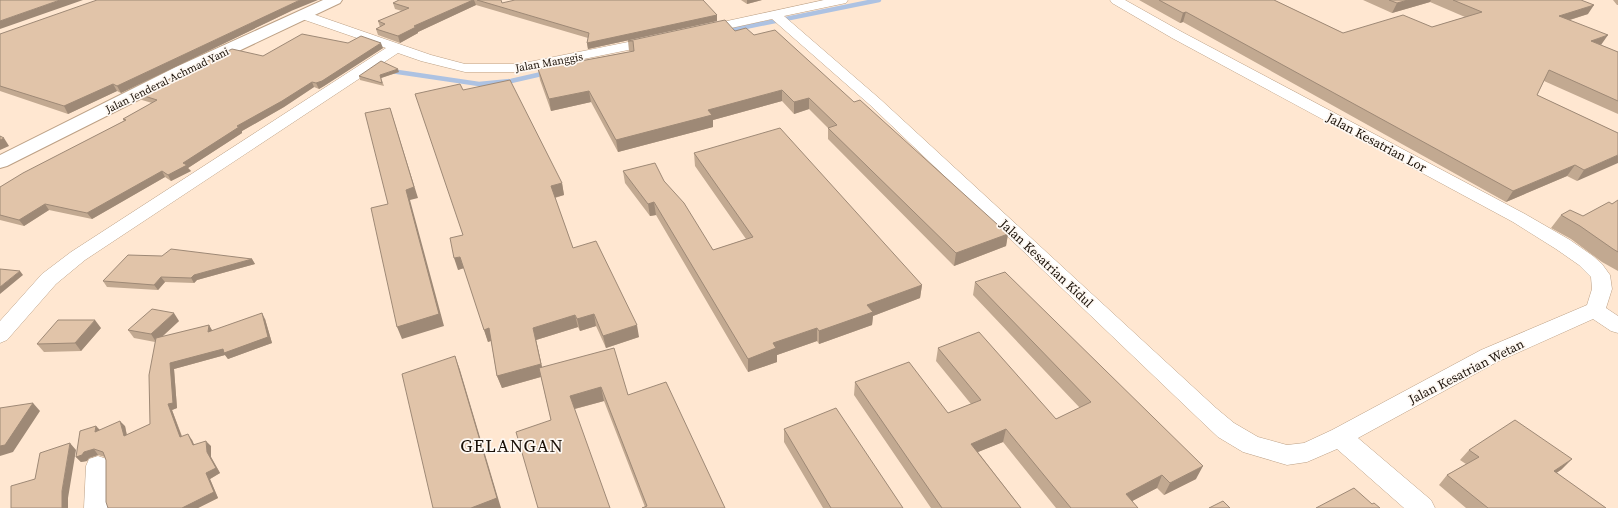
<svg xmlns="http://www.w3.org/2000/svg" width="1618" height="508" font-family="'Source Serif 4',serif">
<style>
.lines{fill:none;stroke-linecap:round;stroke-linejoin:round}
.stream{stroke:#adc2e2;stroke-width:4.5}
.street-casing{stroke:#bca085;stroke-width:1}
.secondary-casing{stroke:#bca085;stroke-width:2}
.street{fill:#fff;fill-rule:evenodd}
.secondary{fill:#fff;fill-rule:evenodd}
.wall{fill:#c2a991}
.shaded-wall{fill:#9e8976}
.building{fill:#e1c4a9;stroke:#9e8976}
.labels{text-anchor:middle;stroke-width:3.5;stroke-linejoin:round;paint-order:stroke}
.far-street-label{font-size:11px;fill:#1a1007;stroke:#fef8f2}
.street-label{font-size:13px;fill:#1a1007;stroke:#fef8f2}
.near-quarter-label{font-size:18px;letter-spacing:1px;fill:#1a1007;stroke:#fef8f2}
</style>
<rect width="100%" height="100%" fill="#ffe7d1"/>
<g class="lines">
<path class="stream" d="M726 31 879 0
M391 71 479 84 511 81 546 73"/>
<defs>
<path id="street" d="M824 0H848L846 3 784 16 880 99 1216 408 1234 423 1258 437 1287 445 1304 443 1332 430 1481 350 1587 305 1592 289 1591 277 1579 265 1556 249 1513 222 1172 38 1112 3 1110 0H1125L1182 32 1525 214 1570 240 1593 256 1602 264 1610 275 1612 289 1606 308 1618 316V333L1611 331 1593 319 1497 362 1358 438 1431 500 1435 508H1404L1337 449 1307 462 1287 465 1243 452 1218 437 1200 420 870 105 772 19 704 34 699 33 697 30 699 27 704 26Z
M304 11 431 55 465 64H519L653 37 658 38 660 41 658 44 653 45 519 72H465L421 61 398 53 85 260 56 284 7 340 0 343V321L42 274 71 252 386 48 299 18 297 15 299 12Z
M98 456 107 459 110 466V508H84L86 466 89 459Z"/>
<path id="secondary" d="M323 0H342L340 3 188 75 7 166 0 168V155L176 67Z"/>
</defs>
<use href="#street" class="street-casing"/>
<use href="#secondary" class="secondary-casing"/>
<use href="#street" class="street"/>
<use href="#secondary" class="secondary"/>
</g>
<path class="wall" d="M399 0H501L502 3 717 15V21L588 49 587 43 588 38 476 5 418 32V33L400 43 378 35 376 29 380 27 378 21 402 11 395 9 393 3Z
M741 0H762L747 4Z
M1139 0H1274L1343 33 1432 27 1465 17 1430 2 1392 13 1363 0H1581L1588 14 1570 20 1601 45 1618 52V114L1544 81 1537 95 1618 133 1577 181 1567 176 1506 202 1183 22 1180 23Z
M1613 0H1618V5H1617Z
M291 11 121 93 117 91 68 114 0 91V34Z
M735 31 754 35 854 102 1008 234 1006 246 954 266 828 139V128L809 109 794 114 782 101 713 120V127L618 152 591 102 551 111 540 80 538 69 634 51H629L628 41Z
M348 43 383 48 324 86 319 89 314 87 284 107 242 131V133L188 168 191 171 171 181 165 177 92 219 49 210 24 226 0 220V187L124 121 123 119 152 103 142 100 138 94 263 56Z
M399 72 381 78 384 86 360 80 359 76Z
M463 90 562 183 564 195 555 198 573 248 639 337 606 348 596 326 580 331 578 327 536 340 542 367 628 395 725 508 645 507 604 401 575 409 551 420 541 377 502 388 497 376 491 341 488 342 464 268 458 270 463 235Z
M694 153 922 285 920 298 873 316 872 325 819 344 817 341 777 355V362L748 372 656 215 650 216 625 183 623 171 664 181 713 250 746 239 695 166Z
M1618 200V271L1602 262 1571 239 1551 228 1561 215 1583 216 1612 204Z
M252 259 255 264 197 280 194 283 165 282 158 290 107 287 103 281Z
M975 282 1196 479 1164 495 1157 488 1132 501 1138 508H1056L1003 442 978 452 1021 508H931L854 395 855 382 948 413 971 404 936 361 938 348 1056 419 1080 408 973 295Z
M265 319 272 343 228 359 225 355 174 369 177 408 172 410 182 436 192 440 194 445 211 446V457L220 473 210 479 218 498 198 508H108L106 460 105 457 98 455 89 458 87 461 81 462 76 457 96 426 99 430 125 426 127 435 150 424 155 342 134 338 128 330 179 321 162 337 209 325 212 331Z
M101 328 81 351 44 352 37 344Z
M784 429 903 508H823L784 442Z
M1469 450 1562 469 1556 473 1606 508H1466L1439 485 1447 475 1466 464 1460 460Z"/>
<path class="shaded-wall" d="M60 0H83L0 29V21Z
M300 0H318L291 11 121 93 117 86Z
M473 0H474L476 5 418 32V33L400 43 398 36 414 26Z
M747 0H762L747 4Z
M1408 0H1431L1430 2 1392 13 1397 3Z
M1594 5 1588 14 1553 25 1559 16Z
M1186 12 1183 22 1180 23 1183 13Z
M717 15V21L588 49 587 43Z
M1608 35 1601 45 1591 41Z
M381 43 383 48 324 86 319 89 316 83Z
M398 69 399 72 381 78 384 86 380 75Z
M312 82 314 87 284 107 242 131V133L188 168 191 171 171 181 168 175 183 163 237 126Z
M113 84 117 91 68 114 64 106Z
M782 90V101L713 120V127L618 152 616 140 708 110Z
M589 91 591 102 551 111 549 99Z
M809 98V109L794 114V102Z
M390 108 418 198 410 200 444 326 402 339 397 327 406 190Z
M4 138 9 146 0 150V140Z
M1618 155V163L1577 181 1584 170Z
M1575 165 1567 176 1506 202 1513 191Z
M162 171 165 177 92 219 87 213Z
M562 183 564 195 553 198 551 186Z
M654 202 656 215 650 216 648 204Z
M45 204 49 210 24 226 19 220Z
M1008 234 1006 246 954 266 956 253Z
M460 257 464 268 458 270 454 258Z
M252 259 255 264 197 280 194 283 191 278 194 275Z
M20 271 23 275 0 294V287Z
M161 277 165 282 158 290 154 285Z
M922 285 920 298 873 316 872 325 819 344V331L867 305Z
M174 313 179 321 156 342 151 334Z
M262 313 265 319 272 343 228 359 225 355 174 369 177 408 172 410 184 443 180 437 168 404 170 363Z
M594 314 596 326 580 331 577 319Z
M575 315 578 327 536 340 544 376 502 388 497 376 533 328Z
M95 320 101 328 81 351 75 343Z
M209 325 212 330V338L208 332Z
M637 325 639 337 606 348 603 336Z
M489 328 493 340 488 342 484 330Z
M817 328V341L777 355V362L748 372V359L773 343Z
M455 356 460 370 501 508H471Z
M601 387 604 401 574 409 570 396Z
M33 403 40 411 13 452 0 456V446Z
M120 421 125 426 128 442 124 436Z
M96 426 101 431 95 432Z
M1006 429 1003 442 968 456 971 444Z
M188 434 192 440 197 451 193 445Z
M206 441 211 446V457L220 473 210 479 218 498 198 508H182L206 473 207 452Z
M70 443 76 450 68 498V508H62V491Z
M94 449 98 455 89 458 87 461 81 462 76 457 84 452Z
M1572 459 1562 469 1544 482 1554 471Z
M1203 466 1196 479 1164 495 1170 483Z
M1162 475 1157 488 1121 507 1126 494Z"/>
<path class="building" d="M0 0H60L0 21Z
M97 0H300L117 86 113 84 64 106 0 86V34Z
M399 0H473L414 26 416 27 398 36 376 29 385 24 378 21 409 8 393 3Z
M477 0H501L502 3 515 0H703L717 15 587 43 589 33Z
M1159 0H1274L1343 33 1403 15 1432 27 1482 12 1453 0H1581L1594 5 1559 16 1608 35 1591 41 1618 52V101L1549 70 1537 95 1618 133V155L1584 170 1575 165 1513 191 1186 12 1183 13Z
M1389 0H1408L1397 3Z
M725 20 735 31 746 28 754 35 775 30 854 102 860 100 1008 234 956 253 828 128 837 125 809 98 794 102 782 90 708 110 712 115 616 140 589 91 549 99 538 69 634 51 633 41H628Z
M302 34 348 43 361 36 381 43 322 81 316 83 312 82 282 101 237 126 239 127 183 163 187 165 168 175 162 171 87 213 45 204 19 220 0 215V187L23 173 126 120 123 119 157 100 138 94 232 49 263 56Z
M381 61 398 69 380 75 382 83 359 76Z
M510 80 562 183 551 186 573 248 596 241 637 325 603 336 594 314 577 319 575 315 533 328 541 364 497 376 489 328 484 330 460 257 454 258 450 238 463 235 415 94 460 84 463 90Z
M390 108 414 187 406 190 439 314 397 327 371 208 388 204 365 113Z
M780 128 922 285 867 305 873 312 819 331 817 328 773 343 776 348 748 359 654 202 648 204 623 171 655 163 664 181 684 203 713 250 753 237 694 153Z
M0 136 4 138 0 140Z
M1618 200V252L1613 249 1580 226 1561 215 1570 210 1583 216 1609 202 1612 204Z
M171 249 252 259 194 275 191 278 161 277 154 285 103 281 128 255 162 256Z
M0 269 20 271 0 287Z
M1005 272 1203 466 1170 483 1162 475 1126 494 1138 508H1071L1006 429 971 444 1021 508H942L855 382 909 362 948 413 981 400 938 348 979 332 1056 419 1091 402 975 282Z
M152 309 174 313 151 334 128 330Z
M262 313 268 337 224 353 223 349 170 363 173 403 168 404 180 437 188 434 193 445 206 441 207 452 216 468 206 473 214 492 182 508H108L106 502V460L103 452 94 449 84 452 82 455 76 457 80 431 96 426 95 432 120 421 124 436 150 424 149 375 156 338 209 325 208 332Z
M58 320H95L75 343 37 344Z
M614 348 628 395 666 382 725 508H642L647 506 601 387 570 396 610 508H538L516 432 551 420 539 368Z
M455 356 497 498 471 508H433L402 374Z
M33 403 5 445 0 446V408Z
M836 408 903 508H831L784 429Z
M1515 420 1572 459 1554 471 1606 508H1488L1447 475 1479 457 1469 450Z
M70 443 62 491V508H11V486L35 479 40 453Z
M1354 488 1372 504 1374 503 1380 508H1316Z
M1223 501 1230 508H1209Z"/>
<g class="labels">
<g class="far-street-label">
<text transform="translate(549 62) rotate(-10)" y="4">Jalan Manggis</text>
<text transform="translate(167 80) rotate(-26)" y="4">Jalan Jenderal Achmad Yani</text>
</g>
<g class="street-label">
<text transform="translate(1377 142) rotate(28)" y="5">Jalan Kesatrian Lor</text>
<text transform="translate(1047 263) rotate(43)" y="5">Jalan Kesatrian Kidul</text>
<text transform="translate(1466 371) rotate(-27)" y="5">Jalan Kesatrian Wetan</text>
</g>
<g class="near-quarter-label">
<text x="512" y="452">GELANGAN</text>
</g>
</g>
</svg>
